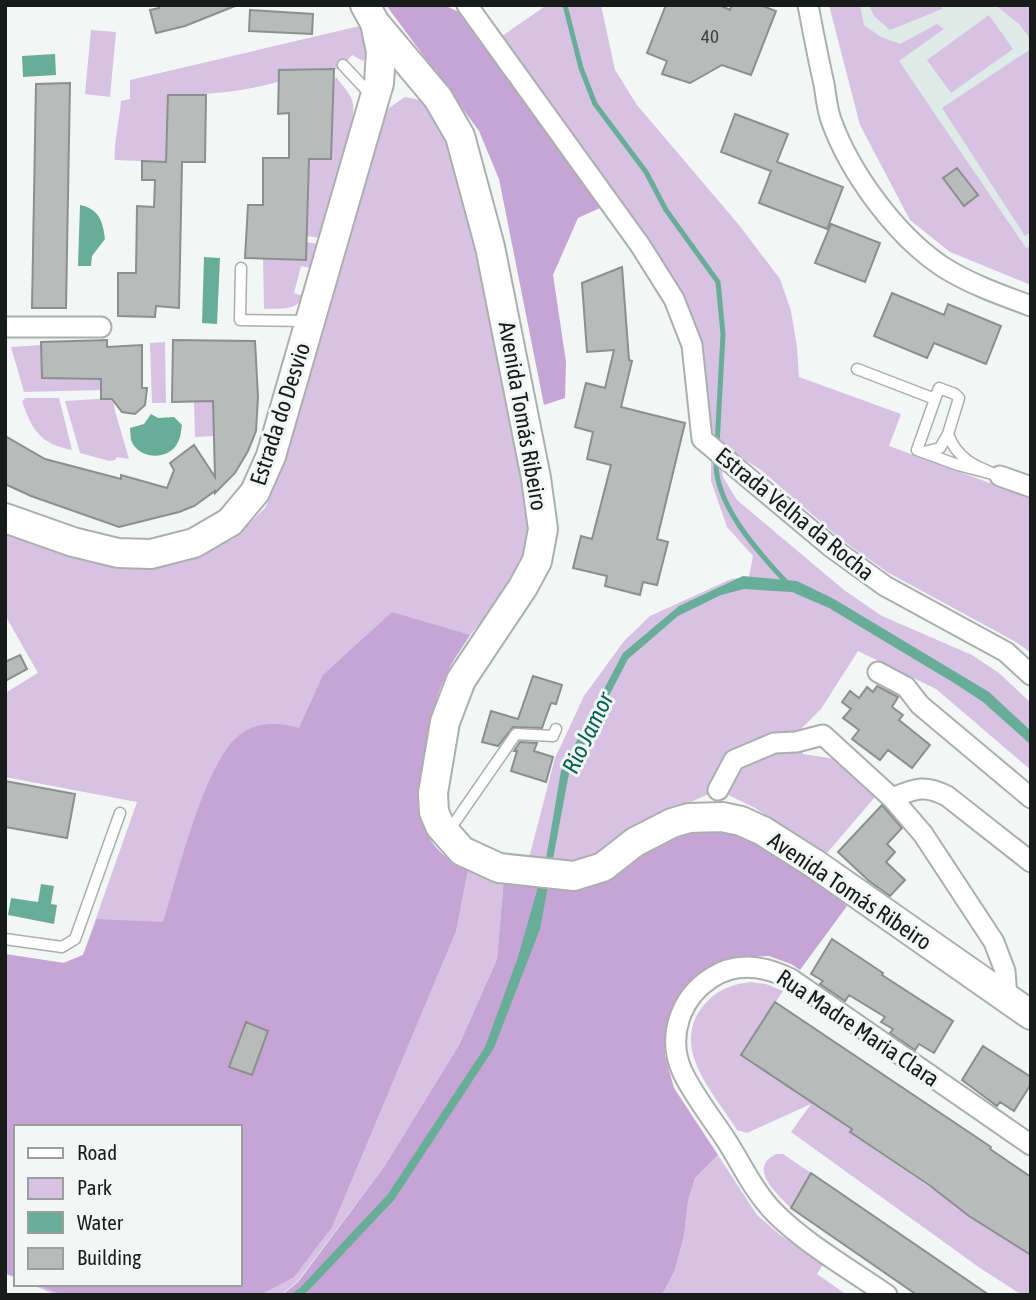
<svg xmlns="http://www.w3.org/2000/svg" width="1036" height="1300" font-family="'Asap Condensed',sans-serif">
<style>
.built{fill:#dfebe7}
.green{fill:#d8c2e4}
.forest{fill:#c6a5d6}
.water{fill:#68ad97}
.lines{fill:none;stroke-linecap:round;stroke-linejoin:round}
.stream{stroke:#68ad97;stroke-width:5}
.building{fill:#b7bbb9;stroke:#8b8f8d;stroke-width:2}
.lane-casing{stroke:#abafae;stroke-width:13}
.street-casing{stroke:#abafae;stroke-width:23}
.secondary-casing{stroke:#abafae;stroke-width:32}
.lane{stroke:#fff;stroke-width:10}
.street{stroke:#fff;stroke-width:19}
.secondary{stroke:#fff;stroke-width:28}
.labels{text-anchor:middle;stroke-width:6;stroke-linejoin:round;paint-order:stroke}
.number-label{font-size:19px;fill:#404342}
.street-label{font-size:23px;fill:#191b1a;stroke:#f2f6f4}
.water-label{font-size:24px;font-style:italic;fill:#03644f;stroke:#f2f6f4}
</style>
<rect width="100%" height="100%" fill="#f2f6f4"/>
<path class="built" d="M829 5H1031V285L910 220 860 125Z"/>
<path class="green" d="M547 5H601L615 70 637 105 739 225 780 279 791 311 797 347 799 377 901 414 889 446 1031 498V653L1016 642 887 572 838 537 761 470 711 439 709 401 695 333 499 38Z
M829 5H860L864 25 881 37 900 44 937 24 944 29 899 61 1026 248 1031 246V285L950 252 910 220 860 125Z
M869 5H941L942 9 890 30 874 16Z
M995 5H1031V40L1019 24Z
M989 15 1013 49 951 93 927 60Z
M364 25C366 36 371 51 363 61L352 55 340 69 280 70 278 82C241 92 206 95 168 95L166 162 115 160C113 146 120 117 121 101L130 99V80Z
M91 30 116 32 110 97 85 94Z
M1029 50 1031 232 1025 236 942 108Z
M336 77C341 84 349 92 352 100 360 122 328 211 320 238L307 236 309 159H331L333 83Z
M405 97 424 101 451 142 464 191 529 502C528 532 526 563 509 589 499 605 483 618 471 634 461 647 451 664 444 679 435 697 432 717 429 736 421 777 407 837 452 863 467 872 487 874 504 877L497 959 459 1045 384 1167 297 1282 281 1295H56L30 1284H240V1127H16V1278L5 1274V954L63 963 83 955 137 802 5 777V693L38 673 5 615V532L188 559 233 539 265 508 283 468 382 123 389 108Z
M307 242 318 244 311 268 301 266 294 293 303 296C297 312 278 308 264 309L263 259 306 260Z
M165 342 166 403H152L150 343Z
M41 345 42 378 106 379 101 390 24 392 11 347Z
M26 398H59L72 450C40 444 32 430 22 401Z
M113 398 115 411 129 459 117 457 115 460 109 461 80 453 65 401Z
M213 401 214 436 195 437 194 402Z
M711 456 720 460 723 477 737 500 844 590 882 616 972 655 999 673 1031 703V770L936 689 858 651 821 709 800 730 803 754 835 759 875 797 827 853 755 808 718 790 656 817 588 865 528 862 555 758 584 696 624 641 650 616 731 579 749 577 753 556 727 527 711 481Z
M751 982 766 984 783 991 741 1055 866 1109 850 1133 953 1203 972 1212 970 1216 1031 1255V1295H1022L980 1268 791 1132 811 1104 747 1133 737 1130C715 1094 668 1048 704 1005 716 990 732 984 751 982Z
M776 1154H783L811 1173 791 1208C777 1194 747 1168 776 1154Z
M718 1155 757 1215 780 1235 824 1263 817 1274 847 1295H662L675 1270 684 1236 688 1201 695 1178Z"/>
<path class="forest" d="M386 5H444L463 14 600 208 578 218 553 275 566 362 565 398 544 405 499 179 479 131Z
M392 612 470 635C461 650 449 665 443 682 434 702 431 724 427 745 417 795 411 847 468 869L456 931 332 1227 294 1277 260 1295H63L35 1284H240V1127H16V1277L5 1273V954L64 963 83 955 97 919 163 922C177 878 205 757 242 733 259 721 280 723 299 728L323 675Z
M701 830 739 835 791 863 847 906 800 970 791 964 769 956 746 957 712 967 670 1018 665 1055 674 1088 718 1155 695 1178 688 1201 684 1236 675 1270 662 1295H282L298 1282 384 1167 459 1045 497 959 504 877 588 884 630 865 655 845Z"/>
<path class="water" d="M55 54 56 75 23 77 22 56Z
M80 205C99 209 103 221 105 239L92 256 91 266H78Z
M204 257 220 258 217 324 202 323Z
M151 414 158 418 174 417 182 425C181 430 181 437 178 442 170 461 138 460 131 440 131 439 130 429 130 428L144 424Z
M743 576 797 581 834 599 989 692 1031 731V745L983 702 954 683 829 608 792 592 744 589 721 595 678 616 628 659 569 773 540 929 494 1048 394 1200 309 1290 302 1295H290L300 1288 388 1194 485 1047 518 957 546 859 561 771 623 653 679 606Z
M41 884 54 886 51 904 57 905 54 924 8 915 11 898 38 902Z"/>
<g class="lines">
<path class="stream" d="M565 5 581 68 595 104 646 172 666 210 718 282 723 334 717 445
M716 458C713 503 758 552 787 583"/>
</g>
<path class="building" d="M158 5H235V6L185 26 156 33 150 10 159 8Z
M666 5H719L730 10 732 5H760L776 11 751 75 722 65 690 83 662 74 667 61 647 53Z
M250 10 313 14 312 34 249 31Z
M334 69 331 159H309L306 260 245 258 248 205H263V158H289V113L278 114 279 70Z
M70 83 66 308H32L36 84Z
M168 95H206L205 162H182L179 308 156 306 155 317 118 316V273H136L137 206 154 207 155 180H142V161L166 162Z
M735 114 788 134 777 162 843 187 827 229 759 203 771 171 721 152Z
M957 168 978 195 964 206 943 178Z
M831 224 880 243 865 282 815 263Z
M622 267 629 360 632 361 621 407 685 423 657 539 668 542 657 585 643 582 640 595 605 586 607 576 573 568 581 536 592 539 611 465 587 459 593 432 575 427 586 383 605 388 614 350 587 352 582 283Z
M892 293 944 315 948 304 1001 326 986 364 934 343 927 358 874 336Z
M107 340V347L142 345V388H147L145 405 135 414 122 412 112 399H101V379L42 378 41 342Z
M173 340 255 341 258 397 256 431 248 451 235 473 215 493V491L194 506 179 512 119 527 31 496 5 484V436L45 459 121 479V475L167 488 174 470 170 463 194 445 215 477 213 401 172 402Z
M20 655 27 669 5 681V662Z
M533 676 562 685 556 704 551 703 542 728 513 727 498 746 482 742 491 711 518 719Z
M877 686 898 697 892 707 903 715 899 720 930 745 912 768 888 750 880 760 852 739 859 730 843 718 851 709 842 702 850 691 859 698 867 687 873 692Z
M520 742 537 743 534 751 553 757 546 782 511 771 517 751H514Z
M5 781 75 794 67 838 5 827Z
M882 805 902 828 887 844 895 852 886 862 905 880 890 896 869 881 838 852Z
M832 939 883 973 882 975 953 1021 934 1053 919 1044 915 1050 890 1033 893 1029 881 1022 885 1017 849 995 845 1001 820 984 823 981 811 974Z
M775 1002 991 1147 990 1149 1031 1177V1255L969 1216 929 1185 850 1132 852 1129 741 1055Z
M246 1022 268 1031 252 1075 229 1067Z
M983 1046 1031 1077V1084L1014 1111 1000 1102 997 1106 962 1080Z
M811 1173 989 1295H917L791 1208Z"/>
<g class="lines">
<defs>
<path id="lane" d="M343 65 371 95
M241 268 240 320 306 321
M857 369 935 399
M939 388 955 394 959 398 948 434C957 460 977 467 1000 476L958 465 917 450Z
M924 452 940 448 948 434
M448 832 516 734 553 736 556 729
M5 939 62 947 75 939 120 813"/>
<path id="street" d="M467 5 640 245 674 299 692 345 702 439 831 547 885 586 1006 652 1031 675
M808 5C813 31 818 58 824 84 826 96 827 109 831 120 850 173 896 236 943 267 970 284 1001 295 1031 306
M5 327H101
M1000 476 1031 487
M878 672 906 687 920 705 1031 798
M718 790 734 760 774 743 796 742 823 735 892 798 923 834 994 942 1005 971 1007 998
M892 798C915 789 924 784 947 796L1031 862
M887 1295C850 1269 807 1245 775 1213 755 1193 743 1167 728 1143 714 1121 693 1095 682 1071 667 1037 680 998 711 978 737 961 765 966 791 979L1031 1145"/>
<path id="secondary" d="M365 5 375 23 438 98 460 136 490 247 536 478 543 529 537 561 523 587 461 680 445 722 433 793 434 812 440 826 462 851 499 868 574 876 603 867 635 842 672 823 689 818 722 817 741 821 763 831 815 864 1031 1015
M5 518 73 542 118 553 151 554 194 543 230 522 255 492 271 456 379 83 381 52 375 23"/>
</defs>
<use href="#lane" class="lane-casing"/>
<use href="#street" class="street-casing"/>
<use href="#secondary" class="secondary-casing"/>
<use href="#lane" class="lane"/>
<use href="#street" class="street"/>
<use href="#secondary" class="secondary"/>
</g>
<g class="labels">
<g class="number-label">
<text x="710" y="43">40</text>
</g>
<g class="street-label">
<text transform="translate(280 414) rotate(-72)" y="8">Estrada do Desvio</text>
<text transform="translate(523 416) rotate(80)" y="8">Avenida Tomás Ribeiro</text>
<text transform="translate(795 514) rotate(39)" y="8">Estrada Velha da Rocha</text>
<text transform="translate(850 891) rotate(34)" y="8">Avenida Tomás Ribeiro</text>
<text transform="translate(858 1028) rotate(34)" y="8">Rua Madre Maria Clara</text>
</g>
<g class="water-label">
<text transform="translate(588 733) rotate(-64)" y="8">Rio Jamor</text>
</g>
</g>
<rect width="1036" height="1300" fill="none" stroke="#191b1a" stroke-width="14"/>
<rect x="14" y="1125" width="228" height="161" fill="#f2f6f4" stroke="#9b9e9d" stroke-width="2"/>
<rect x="28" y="1148" width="35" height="10" fill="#ffffff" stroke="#9b9e9d" stroke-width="2"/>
<text x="77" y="1160" font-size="21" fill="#191b1a">Road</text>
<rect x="28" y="1178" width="35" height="21" fill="#d8c2e4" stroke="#9b9e9d" stroke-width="2"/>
<text x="77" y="1195" font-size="21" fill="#191b1a">Park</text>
<rect x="28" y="1212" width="35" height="21" fill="#68ad97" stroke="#9b9e9d" stroke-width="2"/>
<text x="77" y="1230" font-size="21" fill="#191b1a">Water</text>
<rect x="28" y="1248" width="35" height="21" fill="#b7bbb9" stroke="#9b9e9d" stroke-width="2"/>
<text x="77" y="1265" font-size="21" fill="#191b1a">Building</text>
</svg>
